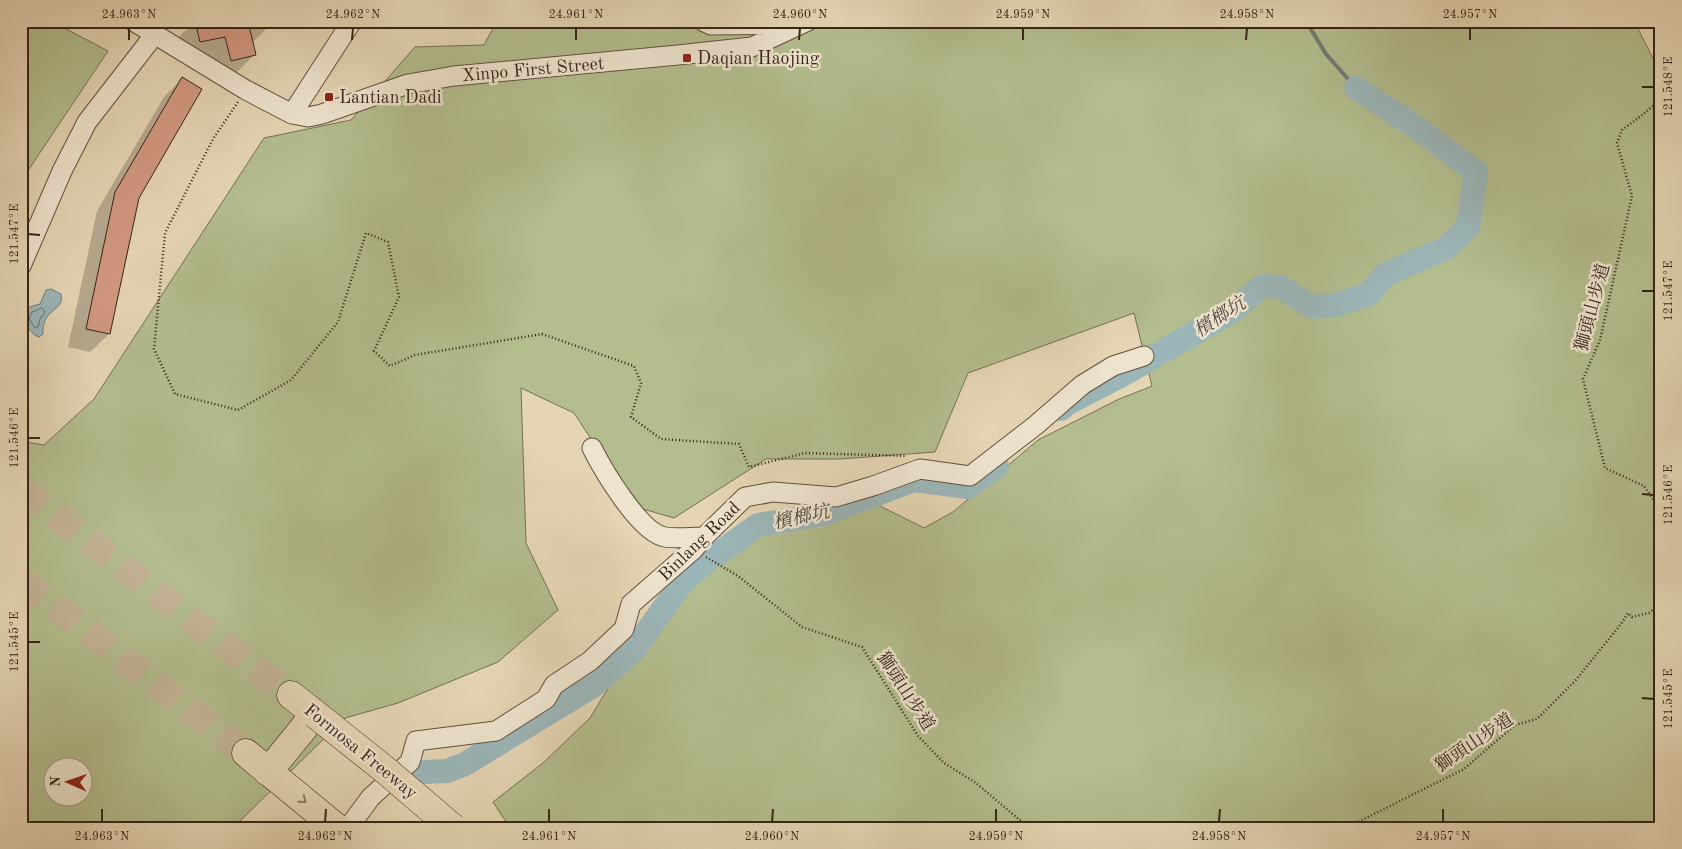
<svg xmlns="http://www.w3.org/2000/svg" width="1682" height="849" font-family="'Old Standard TT','Noto Serif TC',serif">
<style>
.green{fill:#b3bd8e;stroke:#757053;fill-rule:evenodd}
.water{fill:#9bb6b8;stroke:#737c78}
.shadow{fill:#0003}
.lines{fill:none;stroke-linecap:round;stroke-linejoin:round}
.shore{stroke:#696d68;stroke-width:1}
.stream{stroke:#737c78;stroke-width:4}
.river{stroke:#9bb6b8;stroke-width:24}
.building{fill:#d19880;stroke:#372418}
.highway-tunnel{stroke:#c2b295;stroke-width:28;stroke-dasharray:28 14;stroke-linecap:butt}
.minor-casing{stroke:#62503f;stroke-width:21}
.highway-casing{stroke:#372418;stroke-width:29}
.path{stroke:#372418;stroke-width:2.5;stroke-dasharray:1 2.5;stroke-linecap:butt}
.minor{stroke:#eee4ce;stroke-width:19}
.highway{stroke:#e5d5b4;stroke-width:28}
.highway-bridge-casing{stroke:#372418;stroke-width:29;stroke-linecap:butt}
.highway-bridge{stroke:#e5d5b4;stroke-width:28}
.oneway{stroke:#8e7c66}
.ticks{fill:none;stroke:#372418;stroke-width:2}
.poi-dot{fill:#8f2418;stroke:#eee4ce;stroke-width:2}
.labels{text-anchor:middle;stroke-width:5;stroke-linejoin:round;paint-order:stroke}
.poi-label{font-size:18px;fill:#372418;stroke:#eee4ce;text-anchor:start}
.street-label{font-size:18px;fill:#372418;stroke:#eee4ce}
.water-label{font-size:19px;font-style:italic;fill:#504840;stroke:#eee4ce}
.neatline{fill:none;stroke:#372418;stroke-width:2}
.ticks-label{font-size:12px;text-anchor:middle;fill:#372418}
</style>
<rect width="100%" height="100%" fill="#e5d5b4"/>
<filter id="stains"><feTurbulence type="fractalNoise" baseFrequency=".004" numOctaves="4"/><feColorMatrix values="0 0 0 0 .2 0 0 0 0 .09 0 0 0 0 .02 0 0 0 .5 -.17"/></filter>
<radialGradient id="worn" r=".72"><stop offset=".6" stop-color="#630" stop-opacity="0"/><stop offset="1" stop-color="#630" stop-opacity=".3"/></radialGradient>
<path class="green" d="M21 21H51L108 51 21 181Z
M497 21H612L626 28 631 21H1634L1661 74V828H510L493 802 543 763 590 718 632 649 725 535 872 502 924 528 953 512 1038 440 1117 400 1152 386 1134 313 968 373 935 452 840 459H766L674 518 636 507 574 413 521 388 526 543 558 610 498 662 398 703 345 718 240 821 237 828H21V441L44 445 94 399 264 138 351 120 415 47 484 45ZM52 766H82V796H52Z"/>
<path class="water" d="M51 289 61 294C64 307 53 308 47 317 43 323 43 328 43 334L39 337C32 335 26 326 24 318 28 307 28 307 40 304L46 290Z"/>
<path class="shadow" d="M195 21H272V23L254 41 251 42 254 55 236 73 212 78 207 54 182 60 177 39Z
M182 79 137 197 109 334 90 352 68 347 97 211 164 97Z"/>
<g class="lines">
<path class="shore" d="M42 308 45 312 40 319 38 327 35 328 29 319 31 313Z"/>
<path class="stream" d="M1306 21 1326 54 1356 88"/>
<path class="river" d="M1061 409 1068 403 1122 375 1234 310 1263 285 1282 288 1313 307 1336 305 1369 294 1384 275 1446 248 1468 227 1476 172 1413 125 1356 88
M716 555 758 525 824 514 914 480 968 487 997 466
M424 772 447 771 465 764 593 686 633 651 684 580 706 562"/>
</g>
<path class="building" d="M195 21H248L256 55 231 61 225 37 200 42Z
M182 77 202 89 139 198 110 334 86 329 115 192Z"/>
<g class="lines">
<path class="highway-tunnel" d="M21 489 291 695
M21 580 246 753"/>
<defs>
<path id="minor" d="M133 21 246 90 292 114 308 117 322 114 408 84 454 76 678 55 752 47 808 21
M703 21 711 25 796 24
M292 114 352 21
M21 266 62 171 87 122 155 34
M592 448C603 470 640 533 665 537 677 539 691 537 704 537
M348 828 371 797 410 762 416 741 496 731 546 699 554 685 590 661 624 629 631 604 694 549 704 537 745 497 773 492 836 497 873 486 920 469 970 476 1036 425 1082 385 1113 366 1144 356"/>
<path id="highway" d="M246 753 337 828
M268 772 315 714 291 695"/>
</defs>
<use href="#minor" class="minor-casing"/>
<use href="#highway" class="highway-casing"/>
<path class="path" d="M1661 99 1641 116 1622 130 1617 143 1632 196 1600 340 1583 379 1605 468 1644 486 1661 511
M238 102 213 139 165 233 154 349 175 394 238 410 291 380 338 322 366 233 388 242 399 297 374 351 390 366 415 355 542 334 634 366 641 383 631 417 661 439 739 444 749 467 805 453 907 456
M706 557 738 576 802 627 862 647 918 736 944 763 976 783 1022 822 1031 828
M1346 828 1464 769 1515 725 1537 719 1575 681 1621 624 1628 613 1632 617 1649 613 1661 602"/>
<use href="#minor" class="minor"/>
<use href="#highway" class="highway"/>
<defs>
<path id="highway-bridge" d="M315 714 384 769 453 828"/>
</defs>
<use href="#highway-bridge" class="highway-bridge-casing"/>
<use href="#highway-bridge" class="highway-bridge"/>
</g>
<defs><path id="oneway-chevron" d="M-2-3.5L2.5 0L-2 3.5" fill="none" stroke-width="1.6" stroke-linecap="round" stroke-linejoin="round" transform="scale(1.25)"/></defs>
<use class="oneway" href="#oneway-chevron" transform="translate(303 800) rotate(39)"/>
<path class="ticks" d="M129 40V28M352 40 353 28M576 40V28M799 40 800 28M1023 40V28M1246 40 1247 28M1470 40V28M1642 87H1654M28 234 40 235M1642 291H1654M28 438H40M1642 494 1654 495M28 642H40M1642 698 1654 699M102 822V809M325 822 326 809M549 822V809M772 822 773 809M996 822V809M1219 822 1220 809M1443 822V809"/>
<g class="poi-dot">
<rect x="682" y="53" width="10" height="10" rx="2.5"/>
<rect x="324" y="92" width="10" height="10" rx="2.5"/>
</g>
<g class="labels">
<g class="poi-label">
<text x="697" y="64">Daqian Haojing</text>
<text x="339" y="103">Lantian Dadi</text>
</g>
<g class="street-label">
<text transform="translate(533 69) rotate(-5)" y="6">Xinpo First Street</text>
<text transform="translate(1592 307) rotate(-75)" y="6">獅頭山步道</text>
<text transform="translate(699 541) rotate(-44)" y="6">Binlang Road</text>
<text transform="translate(906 691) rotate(57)" y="6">獅頭山步道</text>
<text transform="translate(1474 742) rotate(-34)" y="6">獅頭山步道</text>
<text transform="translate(361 751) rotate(39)" y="6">Formosa Freeway</text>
</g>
<g class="water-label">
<text transform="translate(1219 316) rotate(-33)" y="7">檳榔坑</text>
<text transform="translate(801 516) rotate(-12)" y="7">檳榔坑</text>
</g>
</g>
<rect width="1682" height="849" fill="none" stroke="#e5d5b4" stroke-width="55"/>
<g transform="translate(68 782) rotate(272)"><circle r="24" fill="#eee4ce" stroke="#a59785"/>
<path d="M0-4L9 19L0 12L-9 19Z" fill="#8f2418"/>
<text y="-8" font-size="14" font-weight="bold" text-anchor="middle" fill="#372418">N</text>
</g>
<rect x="28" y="28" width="1626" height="794" class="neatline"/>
<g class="ticks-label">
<text x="129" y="18">24.963°N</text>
<text x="353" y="18">24.962°N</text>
<text x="576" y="18">24.961°N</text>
<text x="800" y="18">24.960°N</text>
<text x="1023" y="18">24.959°N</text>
<text x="1247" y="18">24.958°N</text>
<text x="1470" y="18">24.957°N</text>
<text transform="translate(1668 87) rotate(-90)" y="4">121.548°E</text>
<text transform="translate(14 234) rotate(-90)" y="4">121.547°E</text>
<text transform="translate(1668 291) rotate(-90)" y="4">121.547°E</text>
<text transform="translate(14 438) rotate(-90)" y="4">121.546°E</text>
<text transform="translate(1668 495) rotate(-90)" y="4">121.546°E</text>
<text transform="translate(14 642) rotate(-90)" y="4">121.545°E</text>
<text transform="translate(1668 699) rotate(-90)" y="4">121.545°E</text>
<text x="102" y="840">24.963°N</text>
<text x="325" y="840">24.962°N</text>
<text x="549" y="840">24.961°N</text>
<text x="772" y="840">24.960°N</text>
<text x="996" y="840">24.959°N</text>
<text x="1219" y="840">24.958°N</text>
<text x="1443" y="840">24.957°N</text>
</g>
<rect width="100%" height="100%" filter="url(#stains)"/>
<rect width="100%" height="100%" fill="url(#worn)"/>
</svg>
